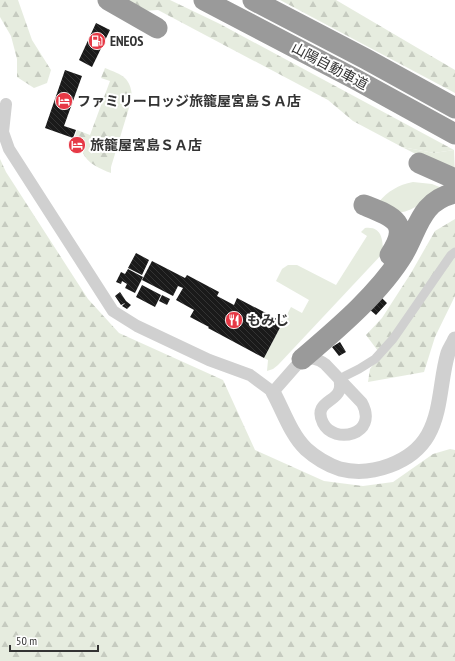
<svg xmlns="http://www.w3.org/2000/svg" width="455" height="661" font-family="'PT Sans Narrow','Noto Sans JP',sans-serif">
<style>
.green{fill:#e6ecdf}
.forest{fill:url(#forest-firs)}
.building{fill:url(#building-back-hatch)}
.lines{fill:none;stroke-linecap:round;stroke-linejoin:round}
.pedestrian{stroke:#d0d0d0;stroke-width:9}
.minor{stroke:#d0d0d0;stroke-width:12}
.tertiary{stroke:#d0d0d0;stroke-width:15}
.motorway{stroke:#9a9a9a;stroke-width:21}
.labels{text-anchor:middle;stroke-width:4;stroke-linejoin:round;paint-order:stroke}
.poi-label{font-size:14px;font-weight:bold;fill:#333;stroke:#fff;text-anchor:start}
.street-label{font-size:14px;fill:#333;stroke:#fff}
</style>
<defs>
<pattern id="forest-firs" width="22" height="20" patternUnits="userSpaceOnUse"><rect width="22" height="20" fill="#e6ecdf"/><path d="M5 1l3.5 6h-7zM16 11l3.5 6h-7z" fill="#c6cbc0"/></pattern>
<pattern id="building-back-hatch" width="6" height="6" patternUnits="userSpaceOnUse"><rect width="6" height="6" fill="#1a1a1a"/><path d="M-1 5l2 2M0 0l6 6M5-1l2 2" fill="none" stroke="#333"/></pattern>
</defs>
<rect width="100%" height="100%" fill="#fff"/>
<path class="green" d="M402 147 434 153 454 150 455 174Z
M413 182 432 184 442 188C431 196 411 214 398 212 392 211 384 205 378 203 388 191 398 185 413 182Z
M365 228C382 226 383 240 383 253L278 365 273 369 267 371 268 360 264 358 291 307 302 313 309 300 276 281 282 269 288 265H297L336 285 367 236 361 232Z"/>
<path class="forest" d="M0 0H18L32 40 51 70 47 83 34 88 17 77V59L11 36 0 17Z
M125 0H170L220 24 454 150 434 153 402 147 353 121 328 100 158 10 143 11Z
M280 0H336L455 70V93Z
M105 68C122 75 131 77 132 98L111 167V173C100 169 87 163 83 153L86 143 74 139 77 130 90 135 110 81 101 78Z
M0 159 6 172 88 299 119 333 223 380 255 450 324 481 363 486 393 482 433 454 450 449 455 450V661H0Z
M455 219V296L435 337 424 372 368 382 370 369 381 355 366 335 382 318 411 273 435 231Z"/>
<path class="building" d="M96 23 110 30 92 67 79 60Z
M65 70 82 76 64 126 76 130 73 138 45 128Z
M136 253 149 260 142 275 128 268Z
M152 261 185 278 187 275 219 292 217 296 234 305 237 298 283 322 264 358 208 328 209 327 190 317 194 310 176 300 183 288 178 286 173 296 142 280Z
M128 269 143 277 135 293 125 288 127 284 122 281 121 284 116 282 121 272 125 274Z
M142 285 161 295 155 307 136 297Z
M120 292 126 301 131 305 127 309 122 306 125 303 121 305 115 296Z
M162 295 170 299 167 305 159 301Z
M381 297 387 303 376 315 369 309Z
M340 342 346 352 339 356 332 347Z"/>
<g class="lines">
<path class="pedestrian" d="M345 376 359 369 375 359 393 339 451 255 455 252"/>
<path class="minor" d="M6 104 3 132 9 149 113 311 137 326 209 360 250 375 273 392 302 359C312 358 317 358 325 364L362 403C379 435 334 445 323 423 313 403 335 402 339 391 341 387 340 382 339 378"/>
<path class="tertiary" d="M273 392C283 410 291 435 306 449 316 458 328 465 340 469 371 477 412 463 428 435 442 410 440 379 448 353 450 348 453 344 455 339"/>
<path class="motorway" d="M108 0 157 28
M204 0 355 79 455 134
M253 0 366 59 455 108
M419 163 455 179
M364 205C392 216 412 222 390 255
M302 359C337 329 380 293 404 253 419 226 421 201 455 193"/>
</g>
<defs>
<symbol id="fuel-disc" viewBox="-11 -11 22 22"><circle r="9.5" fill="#e63946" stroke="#fff"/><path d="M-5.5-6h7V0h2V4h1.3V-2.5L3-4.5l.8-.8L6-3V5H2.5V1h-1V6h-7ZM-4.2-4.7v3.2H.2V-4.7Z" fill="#fff"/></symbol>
<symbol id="hotel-disc" viewBox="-11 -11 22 22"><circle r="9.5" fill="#e63946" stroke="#fff"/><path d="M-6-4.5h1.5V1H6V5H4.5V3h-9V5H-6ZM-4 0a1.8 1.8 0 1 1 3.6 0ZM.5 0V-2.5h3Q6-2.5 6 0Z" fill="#fff"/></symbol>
<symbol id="restaurant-disc" viewBox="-11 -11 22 22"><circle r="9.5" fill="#e63946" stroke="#fff"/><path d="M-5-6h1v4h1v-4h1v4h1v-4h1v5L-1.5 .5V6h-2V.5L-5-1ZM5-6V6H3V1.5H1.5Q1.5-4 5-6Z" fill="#fff"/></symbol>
</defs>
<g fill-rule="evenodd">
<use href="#fuel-disc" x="87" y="31" width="20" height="20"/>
<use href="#hotel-disc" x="54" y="91" width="20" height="20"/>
<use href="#hotel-disc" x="67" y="135" width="20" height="20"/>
<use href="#restaurant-disc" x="224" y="310" width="20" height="20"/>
</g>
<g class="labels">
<g class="poi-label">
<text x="110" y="46">ENEOS</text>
<text x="77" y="106">ファミリーロッジ旅籠屋宮島ＳＡ店</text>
<text x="90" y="150">旅籠屋宮島ＳＡ店</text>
<text x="247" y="325">もみじ</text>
</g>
<g class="street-label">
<text transform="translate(330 66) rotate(28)" y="5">山陽自動車道</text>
</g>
</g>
<path d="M10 645v6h88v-6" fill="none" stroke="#333333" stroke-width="2"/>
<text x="16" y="645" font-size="12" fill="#333333" stroke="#ffffff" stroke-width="3" paint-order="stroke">50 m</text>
</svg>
